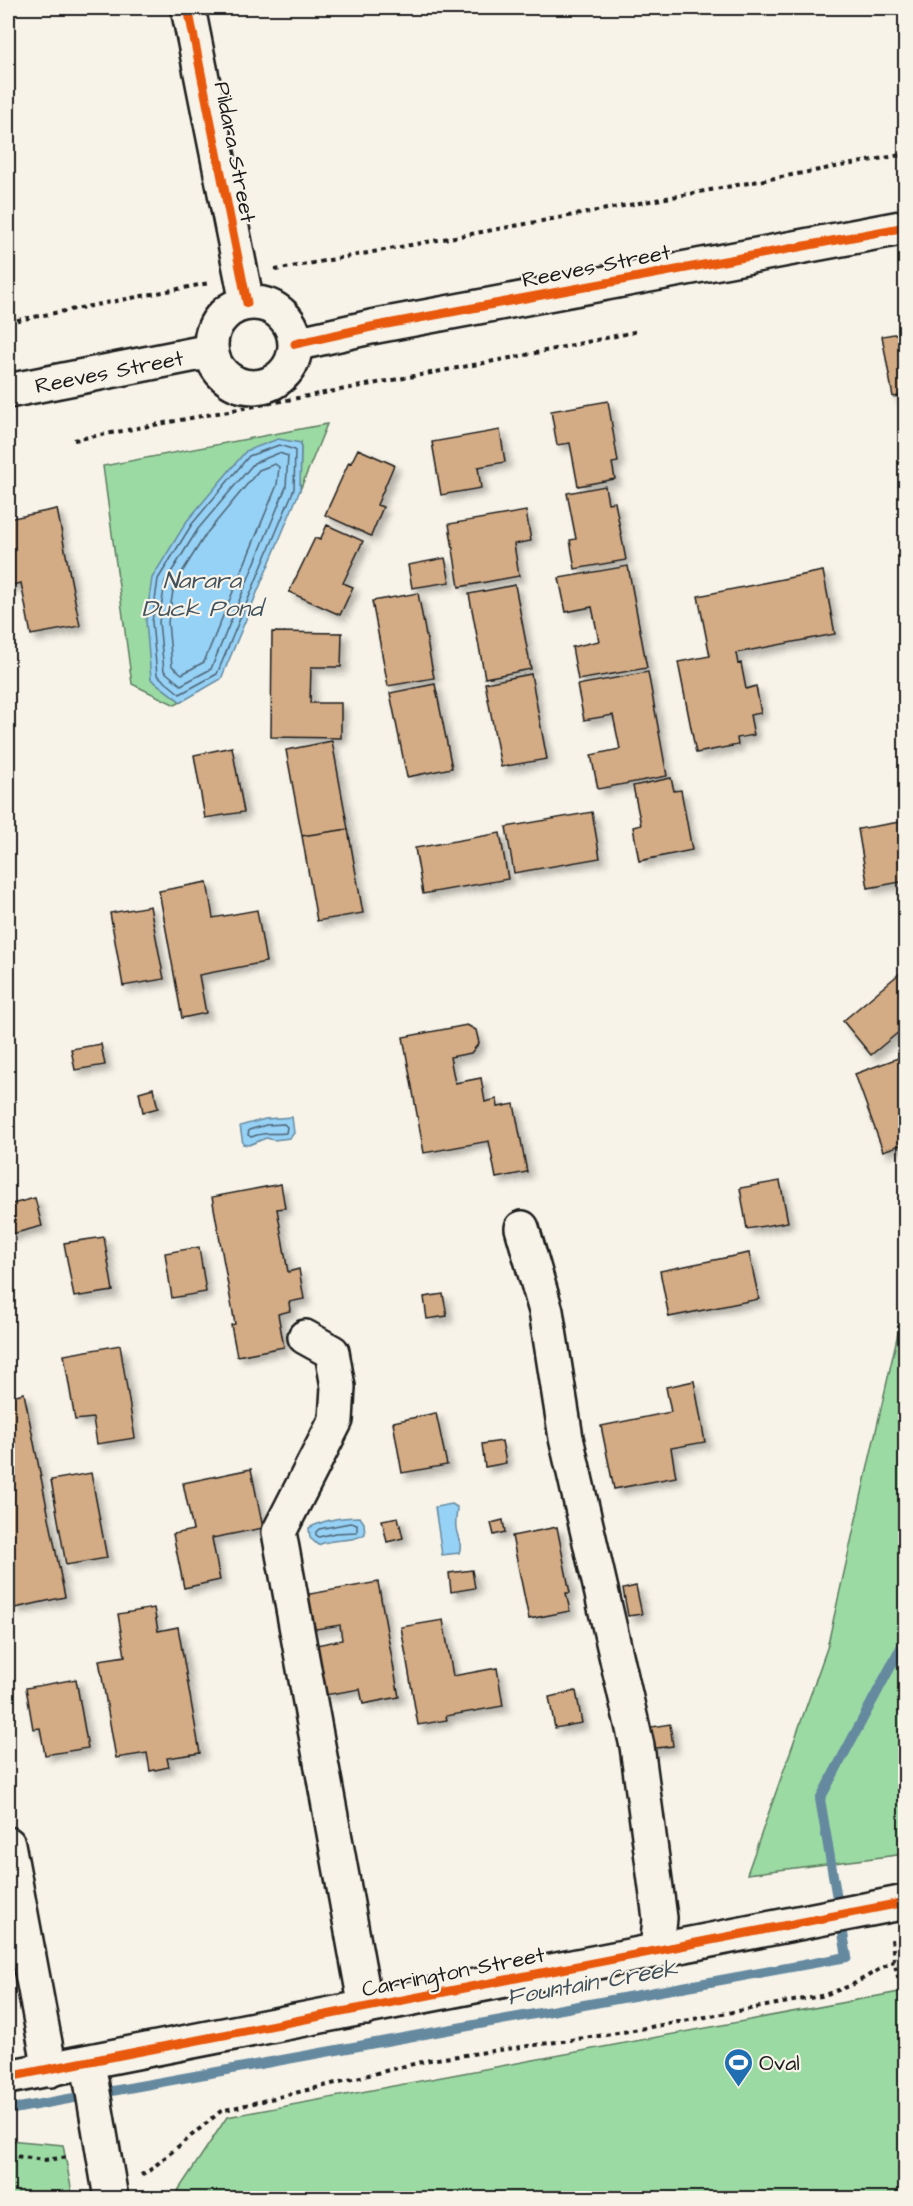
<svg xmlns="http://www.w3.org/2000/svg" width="913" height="2206" font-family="'Architects Daughter',sans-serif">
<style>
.green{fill:#9bdaa3;stroke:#5c7b60;stroke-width:1.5}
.water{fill:#96d1f6;stroke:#65899f;stroke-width:1.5}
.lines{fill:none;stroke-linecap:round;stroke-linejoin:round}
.shore{stroke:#4d6473;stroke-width:1.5}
.stream{stroke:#65899f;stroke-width:10}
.building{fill:#d3ab84;stroke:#1c1c1c;stroke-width:1.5;filter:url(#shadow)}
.minor-casing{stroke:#1c1c1c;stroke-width:38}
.path{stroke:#1c1c1c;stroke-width:4;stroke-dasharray:4.5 4.5;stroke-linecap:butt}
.minor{stroke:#f7f3e8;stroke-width:33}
.cycleway-casing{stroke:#f7f3e8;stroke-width:13}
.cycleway{stroke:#e8590c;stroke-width:9}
.labels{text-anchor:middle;stroke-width:4.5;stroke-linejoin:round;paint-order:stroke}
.street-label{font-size:22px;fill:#1c1c1c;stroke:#f7f3e8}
.poi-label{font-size:22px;fill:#1c1c1c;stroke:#f7f3e8;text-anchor:start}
.water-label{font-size:24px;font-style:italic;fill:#41525d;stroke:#f7f3e8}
</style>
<defs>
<filter id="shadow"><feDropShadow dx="5.5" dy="5.5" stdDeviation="3" flood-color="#0004"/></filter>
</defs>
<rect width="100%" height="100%" fill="#f7f3e8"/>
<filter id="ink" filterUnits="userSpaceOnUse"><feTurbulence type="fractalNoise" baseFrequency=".0167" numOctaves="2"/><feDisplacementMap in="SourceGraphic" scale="12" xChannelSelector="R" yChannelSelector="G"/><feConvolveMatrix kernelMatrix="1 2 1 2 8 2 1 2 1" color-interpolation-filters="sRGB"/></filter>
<g filter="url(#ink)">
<path class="green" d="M327 424 300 490 301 443 151 679 181 702 175 705 132 684 103 466Z
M905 1302V1854L747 1874 827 1648Z
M905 1991V2198H173L227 2117Z
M8 2140 63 2145 73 2198H8Z"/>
<path class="water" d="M278 439 301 443 300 490 221 679 181 702 151 679 146 621 152 578 187 521 246 451Z
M292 1117 294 1133 290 1138 274 1140 266 1138 249 1145 243 1144 240 1126 265 1119Z
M452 1504 457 1507C457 1514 455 1521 456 1528 457 1538 463 1543 459 1553L442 1555 435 1507Z
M360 1517 364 1523 365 1534C352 1543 336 1537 318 1545L310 1538 309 1528C325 1519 343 1517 360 1517Z"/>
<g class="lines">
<path class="shore" d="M279 445 295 450 294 489 217 674 180 694 157 675 152 622 158 579 192 524 249 456Z
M279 453 288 456 286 487 211 669 181 685 164 671 159 622 165 582 198 529 254 463Z
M275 464 279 467 277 485 204 662 182 674 172 666 168 622 174 585 206 534 259 470Z
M284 1124 287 1127 286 1133C270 1135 266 1131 251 1137L248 1135 249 1130 266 1125Z
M350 1523 357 1524V1532L335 1533 319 1537 316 1535V1532L319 1529Z"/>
<path class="stream" d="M8 2110 847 1957 820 1799 906 1638"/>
</g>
<path class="building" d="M906 332V395L893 397 882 336Z
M608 401 618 462 612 463 615 479 578 486 570 443 557 445 551 411Z
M500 430 505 462 478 467 481 488 441 495 432 442Z
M358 449 394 465 377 505 383 507 371 536 325 515 349 462 351 463Z
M605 486 608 503 615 502 626 560 575 569 570 540 576 539 567 493Z
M57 509 80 626 31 635 21 583 8 586V519Z
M526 511 531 541 514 544 519 576 459 587 449 524Z
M327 525 363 541 343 583 353 587 340 615 289 592 315 538 320 540Z
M445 558 450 582 412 588 408 565Z
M628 566 647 668 578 680 572 647 599 641 592 607 566 612 559 578Z
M823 571 835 634 736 653 738 664 741 663 746 689 756 686 761 713 750 715 754 735 737 738 738 745 696 753 678 662 710 656 698 596Z
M515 585 531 669 485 678 469 594Z
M418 593 434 678 388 686 372 601Z
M272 632 342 633 341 667H311L310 703H341V738L271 737Z
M648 672 667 776 598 789 591 755 620 749 613 715 584 720 577 685Z
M531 674 547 759 501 767 485 683Z
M435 684 452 768 407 777 390 693Z
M332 741 348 829 302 836 286 750Z
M232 747 244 812 205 818 194 755Z
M671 778 674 791 681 790 692 850 639 861 633 827 641 825 633 786Z
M592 812 600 858 514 873 506 827Z
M906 821V881L868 888 858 829Z
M348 829 363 913 317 921 302 836Z
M500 833 508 879 423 894 415 848Z
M207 882 213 918 257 910 266 962 199 975 206 1013 182 1018 159 891Z
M150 906 164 979 123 986 110 913Z
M906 968V1026L871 1055 843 1021Z
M467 1025 476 1030 479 1043 471 1053 450 1057 455 1083 481 1078 485 1102 497 1099 498 1107 514 1104 527 1172 496 1178 489 1141 424 1153 403 1037Z
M101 1044 105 1065 75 1070 71 1049Z
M906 1055V1143L883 1151 855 1074Z
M153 1088 158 1108 143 1112 139 1092Z
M780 1181 788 1222 747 1229 740 1188Z
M281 1184 285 1208 277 1209 288 1272 299 1269 304 1299 289 1302 290 1311 278 1314 284 1347 237 1356 231 1325 235 1324 212 1197Z
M35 1198 42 1226 8 1235V1205Z
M104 1237 113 1291 74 1297 64 1243Z
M199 1247 206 1292 172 1298 165 1253Z
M749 1253 759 1299 669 1317 660 1271Z
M443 1294 447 1316 427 1319 424 1297Z
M120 1345 135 1438 97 1444 93 1418 75 1420 64 1355Z
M694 1381 705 1442 671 1448 676 1477 614 1489 601 1426 671 1412 666 1387Z
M24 1393 65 1597 15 1608 8 1568V1397Z
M436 1413 447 1465 402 1473 393 1422Z
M502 1441 506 1463 485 1467 482 1444Z
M251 1469 263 1528 212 1538 220 1580 184 1588 173 1534 193 1530 183 1483Z
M91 1473 107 1558 66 1565 51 1480Z
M398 1517 403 1538 387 1542 382 1520Z
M503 1520 505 1532 494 1535 491 1523Z
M557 1527 570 1593H566L570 1611 529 1619 512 1536Z
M472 1570 475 1588 451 1592 449 1573Z
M378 1582 399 1697 363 1704 360 1689 325 1695 316 1645 342 1640 340 1625 310 1630 304 1595Z
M636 1586 642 1614 628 1616 623 1589Z
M154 1608 158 1631 178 1627 200 1753 167 1758 169 1767 150 1771 147 1753 116 1758 99 1660 125 1656 118 1614Z
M443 1620 453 1676 497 1668 503 1706 446 1716 447 1720 418 1725 401 1627Z
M76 1679 88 1748 45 1755 40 1728 33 1729 26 1688Z
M576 1691 582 1723 555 1728 549 1697Z
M670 1724 673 1746 648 1749 645 1728Z"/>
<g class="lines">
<defs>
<path id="minor" d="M188 8 247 303
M211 345a42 42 0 1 1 84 0a42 42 0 1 1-84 0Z
M295 344 371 327 906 227
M8 391 211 351
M522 1228 546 1311 566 1438 637 1746 660 1918 657 1951
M305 1337 332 1352 338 1387 336 1420 279 1532 366 2008
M8 1844 50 2070
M88 2063 111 2198
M8 2077 906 1902"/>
</defs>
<use href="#minor" class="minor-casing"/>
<path class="path" d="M275 270 906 154
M8 322 209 283
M74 440 521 356 639 331
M892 1939 894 1961 902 1992
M8 2155 44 2160 69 2157
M141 2175 150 2170 221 2111 430 2060 612 2034 821 1996 850 1986 894 1961"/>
<use href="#minor" class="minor"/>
<defs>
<path id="cycleway" d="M188 8 247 303
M295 344 371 327 906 227
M8 2077 906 1902"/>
</defs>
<use href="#cycleway" class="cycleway-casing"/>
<use href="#cycleway" class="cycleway"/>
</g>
</g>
<defs>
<symbol id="stadium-pin" viewBox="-11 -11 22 30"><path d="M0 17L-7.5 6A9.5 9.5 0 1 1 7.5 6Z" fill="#1f6fb2" stroke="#f7f3e8"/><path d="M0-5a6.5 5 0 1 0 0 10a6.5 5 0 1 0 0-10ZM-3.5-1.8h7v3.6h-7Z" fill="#fff"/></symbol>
</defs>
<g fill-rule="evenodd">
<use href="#stadium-pin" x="722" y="2046" width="33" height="45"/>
</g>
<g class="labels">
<g class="street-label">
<text transform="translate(236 152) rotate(79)" y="8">Pildara Street</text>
<text transform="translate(596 265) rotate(-11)" y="8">Reeves Street</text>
<text transform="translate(109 371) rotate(-11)" y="8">Reeves Street</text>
<text transform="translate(453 1971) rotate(-11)" y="8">Carrington Street</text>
</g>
<g class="poi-label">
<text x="759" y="2070">Oval</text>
</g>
<g class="water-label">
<text x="202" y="588">Narara<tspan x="202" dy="28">Duck Pond</tspan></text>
<text transform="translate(592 1982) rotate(-10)" y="8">Fountain Creek</text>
</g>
</g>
<rect width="913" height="2206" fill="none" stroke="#f7f3e8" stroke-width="30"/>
<rect x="15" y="15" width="883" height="2176" fill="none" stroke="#1c1c1c" stroke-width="2" filter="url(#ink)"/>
</svg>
